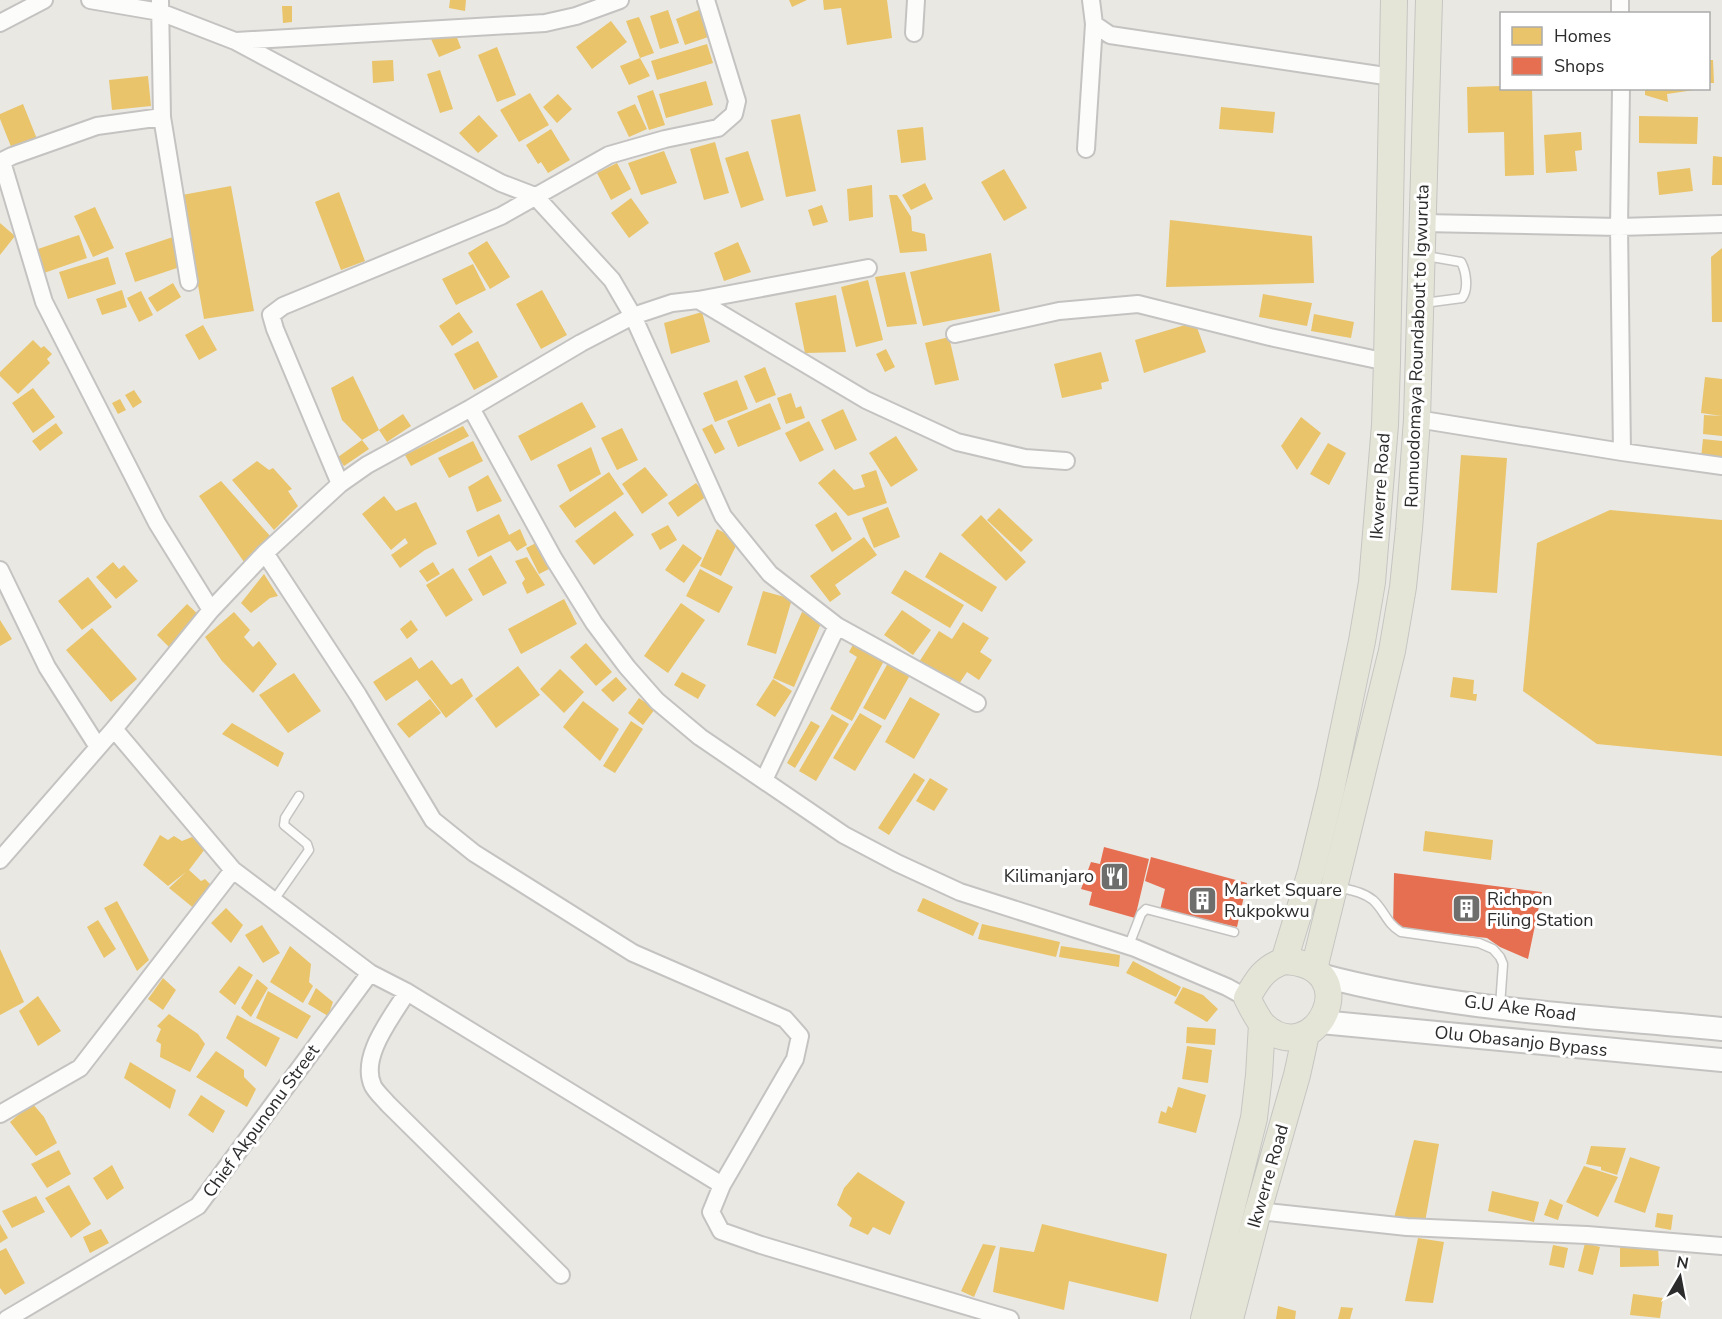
<svg xmlns="http://www.w3.org/2000/svg" width="1722" height="1319" font-family="'Nunito Sans',sans-serif">
<style>
.homes{fill:#e9c46a}
.shops{fill:#e76f51}
.lines{fill:none;stroke-linecap:round;stroke-linejoin:round}
.lane-casing{stroke:#c4c3c2;stroke-width:11}
.street-casing{stroke:#c4c3c2;stroke-width:20}
.secondary-casing{stroke:#c4c3c2;stroke-width:26}
.primary-casing{stroke:#c5c5c2;stroke-width:28}
.lane{stroke:#fcfcfb;stroke-width:8}
.street{stroke:#fcfcfb;stroke-width:16}
.secondary{stroke:#fcfcfb;stroke-width:22}
.primary{stroke:#e5e5d7;stroke-width:26}
.labels{text-anchor:middle;stroke-width:6;stroke-linejoin:round;paint-order:stroke}
.street-label{font-size:18px;fill:#2c2c2c;stroke:#fff}
.poi-label{font-size:18px;fill:#2c2c2c;stroke:#fff;text-anchor:start}
</style>
<rect width="100%" height="100%" fill="#e9e8e3"/>
<path class="homes" d="M450 0H466L465 11 449 8Z
M789 0H807L792 7Z
M823 0H887L892 38 847 45 841 8 824 10Z
M282 6H292V22L283 23Z
M704 8 714 35 685 45 676 19Z
M668 10 679 43 660 49 650 16Z
M639 17 654 53 640 58 626 21Z
M611 21 627 42 592 69 576 47Z
M454 30 461 48 439 57 431 39Z
M707 44 713 63 657 80 651 61Z
M497 47 516 95 497 102 478 55Z
M640 58 650 76 629 85 620 66Z
M393 60 394 81 373 83 372 61Z
M1708 60H1713L1714 83H1708Z
M440 70 453 109 440 113 427 74Z
M148 76 151 106 112 110 109 80Z
M706 81 713 105 666 118 659 94Z
M1502 86V88H1532L1534 175 1505 176 1504 132 1468 133 1467 87Z
M1645 88H1694V90L1667 94 1668 102 1645 95Z
M653 90 665 125 649 130 637 96Z
M530 93 549 125 519 142 500 110Z
M558 94 572 109 557 123 543 107Z
M23 104 37 139 12 149 0 119V114Z
M635 104 647 129 629 137 617 112Z
M1221 107 1275 112 1273 133 1219 129Z
M800 114 816 191 786 197 771 120Z
M479 115 498 136 478 153 459 133Z
M1639 116 1698 117 1697 144 1639 143Z
M923 127 926 160 901 163 897 130Z
M551 129 570 160 548 173 541 162 538 164 526 145Z
M1581 132 1582 150 1575 151 1577 171 1546 173 1544 135Z
M715 142 729 193 704 200 690 149Z
M664 151 677 183 641 195 628 163Z
M748 151 764 200 741 208 725 158Z
M1713 156 1722 157V185H1712Z
M617 163 631 189 611 200 597 173Z
M1690 168 1693 191 1659 195 1657 172Z
M1004 169 1027 208 1004 221 981 182Z
M925 183 933 199 911 210 902 195Z
M872 185 873 217 849 221 847 189Z
M231 186 254 311 204 319 182 195Z
M339 192 365 261 341 270 315 202Z
M889 195H897L911 217 912 231 925 234 927 251 900 253Z
M631 198 649 223 629 238 611 213Z
M822 205 828 222 813 226 808 210Z
M95 207 114 248 93 257 74 216Z
M1170 220 1312 236 1314 283 1166 287Z
M0 223 15 236 0 255Z
M79 235 87 258 44 273 35 250Z
M173 237 183 266 135 282 125 253Z
M487 241 510 277 490 289 468 253Z
M738 242 751 272 724 281 714 253Z
M1722 248V322H1712L1711 257Z
M991 253 1000 311 923 326 910 272Z
M108 257 116 284 68 299 59 272Z
M473 264 486 290 456 305 442 279Z
M905 272 917 324 887 327 875 277Z
M868 280 883 340 856 347 841 287Z
M173 283 181 297 157 312 148 298Z
M122 290 127 307 102 315 96 299Z
M542 290 567 335 541 349 516 304Z
M141 291 153 315 139 322 127 298Z
M1263 294 1312 303 1307 326 1259 317Z
M836 295 846 352 805 353 795 303Z
M459 312 473 332 452 346 439 326Z
M702 312 710 342 671 354 664 323Z
M1314 314 1354 322 1351 338 1311 331Z
M1195 322 1206 352 1144 373 1135 340Z
M203 325 217 350 199 360 185 335Z
M949 337 959 380 935 385 925 343Z
M33 340 41 348 44 346 52 354 47 359 50 363 18 394 0 376V372Z
M478 341 498 377 474 390 454 354Z
M886 349 895 367 885 372 876 354Z
M1101 352 1109 381 1101 383 1102 389 1062 398 1054 364Z
M765 367 776 395 756 403 744 376Z
M353 376 379 430 362 440 342 420 331 388Z
M1705 377 1722 379V416L1701 413Z
M737 380 748 409 715 422 703 393Z
M33 388 55 417 33 433 12 403Z
M134 390 142 402 133 408 125 395Z
M791 393 796 408 801 406 805 418 786 424 777 398Z
M120 399 126 410 118 414 112 403Z
M582 402 596 427 531 461 518 436Z
M770 403 781 429 738 447 727 421Z
M843 409 857 440 835 450 821 420Z
M403 414 411 426 387 442 379 430Z
M1704 415 1722 416V436L1703 434Z
M1301 417 1321 433 1297 470 1281 446Z
M809 421 824 450 800 462 785 433Z
M56 423 63 433 40 451 32 441Z
M712 424 725 449 715 454 702 429Z
M463 426 469 436 411 466 405 455Z
M622 428 638 460 617 470 601 438Z
M896 436 918 470 891 487 869 453Z
M1703 439 1722 441V460L1701 458Z
M362 440 369 449 344 466 338 457Z
M473 441 483 461 449 478 438 458Z
M1328 443 1346 453 1329 485 1310 474Z
M591 447 601 474 570 492 557 465Z
M1461 455 1507 458 1497 593 1451 590Z
M257 461 269 470 273 468 292 489 288 491 298 506 274 530 232 480Z
M645 467 668 495 642 514 622 484Z
M834 469 854 490 865 487 861 475 876 470 887 503 848 516 818 483Z
M609 472 624 494 575 528 559 506Z
M488 475 502 501 477 512 468 487Z
M221 481 271 537 244 562 199 496Z
M696 483 707 496 678 517 668 503Z
M384 496 396 511 416 502 437 544 425 550 400 568 391 555 408 543 405 538 391 550 362 514Z
M888 507 900 537 874 548 862 518Z
M999 508 1033 540 1021 552 987 520Z
M1610 510 1722 520V756L1597 744 1523 691 1537 543Z
M615 511 634 535 594 565 575 541Z
M836 512 852 539 832 552 815 525Z
M499 514 509 535 520 529 527 545 517 551 510 541 478 557 466 531Z
M981 515 1026 562 1006 581 961 535Z
M668 525 677 540 660 550 651 534Z
M717 529 739 540 721 576 700 566Z
M864 537 877 555 835 585 841 594 830 602 810 576Z
M540 541 553 567 539 574 526 548Z
M683 544 702 558 684 583 665 570Z
M940 552 997 587 982 612 925 577Z
M491 555 507 583 483 596 468 569Z
M527 557 545 585 527 594 522 583 525 579 515 561Z
M113 562 119 569 124 565 138 581 116 599 96 577Z
M433 562 440 574 427 582 419 571Z
M453 568 473 600 446 617 426 585Z
M700 569 733 587 719 613 686 596Z
M905 570 964 605 950 628 891 593Z
M264 574 278 596 270 598 251 613 241 603Z
M88 577 112 607 82 630 58 601Z
M763 591 792 599 776 654 747 645Z
M564 599 577 624 521 654 508 629Z
M681 603 705 620 668 673 644 656Z
M187 604 199 615 169 647 157 635Z
M902 610 931 630 913 655 884 635Z
M234 612 250 630 244 637 253 647 259 641 277 664 253 693 222 661 205 637Z
M802 612 822 621 794 687 773 678Z
M0 620 12 639 0 646Z
M411 620 418 630 407 639 400 629Z
M963 622 989 638 980 652 992 660 979 680 967 672 957 687 919 662 939 631 952 639Z
M92 628 137 679 111 702 66 650Z
M855 641 886 657 852 721 830 709 857 657 849 652Z
M586 643 612 672 596 686 570 657Z
M411 657 419 669 432 660 451 685 462 678 473 696 446 718 417 680 386 701 373 682Z
M888 663 910 675 885 720 863 708Z
M518 666 540 695 496 728 475 699Z
M560 669 584 692 564 713 540 689Z
M682 672 706 685 698 699 674 685Z
M294 673 321 711 288 733 259 695Z
M616 677 627 689 613 702 601 690Z
M1453 677 1474 680 1473 694H1477L1476 701 1450 697Z
M773 679 792 691 775 717 756 705Z
M910 697 940 714 914 759 885 742Z
M639 698 655 709 643 725 628 713Z
M430 699 441 713 409 738 397 724Z
M583 701 619 729 600 761 563 727Z
M860 713 882 726 855 771 833 758Z
M832 714 849 724 816 781 799 771Z
M631 721 643 729 615 773 603 766Z
M811 721 820 726 795 768 787 763Z
M232 723 284 753 278 767 222 734Z
M914 773 925 780 889 835 878 828Z
M930 778 948 789 934 811 916 801Z
M1425 831 1493 840 1491 860 1423 851Z
M160 835 168 840 174 836 182 841 192 837 205 849 189 870 201 881 205 879 213 887 196 910 169 888 186 872 168 886 143 865Z
M923 898 979 923 973 936 917 911Z
M117 901 149 960 137 971 104 908Z
M226 908 243 925 231 943 211 923Z
M98 920 116 949 104 958 87 927Z
M982 924 1060 942 1056 957 978 939Z
M262 925 280 953 263 963 245 935Z
M290 946 311 964 309 982 313 986 303 1003 270 982Z
M1061 946 1120 955 1119 967 1059 957Z
M0 949 24 1002 0 1015Z
M1133 961 1181 987 1176 997 1126 973Z
M239 966 253 975 235 1005 219 992Z
M163 978 176 990 163 1010 148 999Z
M257 979 268 988 251 1017 241 1008Z
M1183 987 1203 995 1218 1009 1207 1022 1174 1003Z
M316 988 333 1002 328 1016 308 1004Z
M268 991 311 1016 297 1039 256 1018Z
M38 996 61 1031 38 1046 19 1011Z
M169 1014 198 1034 205 1044 190 1072 160 1057 161 1044 156 1041 161 1029 157 1026Z
M237 1015 280 1038 266 1067 226 1038Z
M1187 1027 1216 1029 1215 1045 1186 1043Z
M1187 1046 1212 1050 1208 1083 1182 1079Z
M216 1051 244 1070V1077L256 1089 247 1107 196 1077Z
M130 1062 176 1090 170 1109 124 1078Z
M1178 1087 1206 1095 1196 1133 1158 1123 1161 1111 1166 1113 1168 1106 1172 1108Z
M201 1095 225 1111 213 1133 188 1115Z
M32 1103 44 1117 57 1143 36 1156 10 1122Z
M1414 1140 1439 1144 1425 1222 1394 1218Z
M1591 1146 1626 1148 1617 1175 1601 1170V1167L1586 1164Z
M59 1150 71 1174 47 1188 31 1164Z
M1630 1157 1660 1167 1645 1213 1614 1202Z
M112 1165 124 1188 107 1200 93 1178Z
M1584 1166 1618 1177 1598 1217 1566 1202Z
M858 1172 905 1202 890 1235 873 1227 868 1235 849 1226 852 1218 837 1205 844 1188Z
M69 1185 91 1224 71 1238 45 1198Z
M1492 1191 1539 1202 1534 1222 1488 1211Z
M36 1196 45 1212 12 1228 2 1211Z
M1550 1199 1563 1205 1558 1220 1544 1215Z
M1657 1213 1673 1215 1671 1230 1655 1227Z
M0 1224 8 1238 0 1243Z
M1042 1224 1167 1254 1158 1302 1069 1281 1064 1310 993 1292 1000 1247 1034 1252Z
M101 1229 109 1243 90 1253 83 1237Z
M1418 1238 1444 1242 1433 1303 1405 1301Z
M1585 1243 1600 1247 1593 1275 1578 1271Z
M983 1244 996 1246 974 1297 961 1291Z
M1553 1245 1568 1248 1564 1268 1549 1265Z
M1658 1246 1659 1266 1620 1267V1247Z
M6 1248 25 1283 5 1295 0 1288V1251Z
M1633 1294 1663 1298 1660 1318 1630 1315Z
M1278 1306 1296 1311 1295 1319H1276Z
M1341 1307 1353 1308 1350 1319H1338Z"/>
<path class="shops" d="M1104 847 1149 859 1135 918 1089 905 1092 892 1081 889 1091 862 1100 864Z
M1151 857 1247 883 1237 927 1160 910 1165 889 1145 881Z
M1394 873 1542 892 1528 959 1500 947 1487 938 1393 927Z"/>
<g class="lines">
<defs>
<path id="lane" d="M1424 303 1462 298C1469 289 1466 271 1461 262L1426 256
M1338 887C1350 890 1363 892 1373 900 1385 911 1386 923 1401 932L1479 943 1493 949 1500 957 1503 964 1500 1006
M274 900 309 850 307 844 284 825 285 818 299 796
M1129 945 1141 914 1146 909 1234 932"/>
<path id="street" d="M90 0 160 12 235 41 501 183 535 196 612 280 633 316 723 516 770 574 837 626 977 703
M160 0 162 117 189 282
M1091 0 1094 24 1110 35 1392 77
M1620 0V14
M0 23 44 0
M914 33 916 0
M236 41 545 23 576 16 620 0
M1621 88 1619 227 1622 452
M162 117 97 126 12 156 4 160 3 165 44 302 157 523 211 610
M1086 149 1094 24
M1422 223 1619 227 1722 224
M698 300 868 268
M955 334 1059 311 1138 304 1270 337 1387 362
M471 408 554 559 594 623 627 667 657 701 700 737 844 835 897 863 960 892 1135 948 1227 987 1247 998
M1417 419 1622 452 1722 466
M340 484 275 329 271 315 283 306 501 216 609 155 665 139 718 128 734 114 737 101 706 0
M265 553 358 695 433 820 474 853 633 953 785 1019 800 1036 795 1059 722 1185 711 1212 721 1231 761 1245 1010 1319
M0 570 47 667 98 747
M114 729 233 870 370 973 407 992 722 1185
M764 780 837 626
M0 860 114 729 211 610 265 553 340 484 367 465 471 408 581 343 633 316 672 303 698 300 866 400 957 442 1025 458 1066 461
M407 992C393 1016 359 1056 373 1086 376 1092 383 1098 388 1104L561 1275
M0 1114 80 1068 233 870
M1258 1211 1407 1227 1587 1235 1722 1246
M7 1319 198 1206 370 973"/>
<path id="secondary" d="M1320 975C1450 1010 1588 1016 1722 1029
M1321 1022 1722 1060"/>
<path id="primary" d="M1284 961 1311 872 1331 790 1362 641 1372 582 1385 425 1387 362 1394 0
M1284 961C1369 965 1315 1072 1264 1026 1257 1019 1252 1007 1247 998 1257 980 1264 968 1284 961Z
M1314 969 1392 651 1403 587 1409 529 1417 419 1429 0
M1204 1319 1254 1118 1259 1075 1262 1024
M1230 1319 1258 1211 1297 1075 1306 1034"/>
</defs>
<use href="#lane" class="lane-casing"/>
<use href="#street" class="street-casing"/>
<use href="#secondary" class="secondary-casing"/>
<use href="#primary" class="primary-casing"/>
<use href="#lane" class="lane"/>
<use href="#street" class="street"/>
<use href="#secondary" class="secondary"/>
<use href="#primary" class="primary"/>
</g>
<defs>
<symbol id="restaurant-square" viewBox="-11 -11 22 22"><rect x="-9" y="-9" width="18" height="18" rx="4" fill="#6e6e6c" stroke="#fff"/><path d="M-5-6h1v4h1v-4h1v4h1v-4h1v5L-1.5 .5V6h-2V.5L-5-1ZM5-6V6H3V1.5H1.5Q1.5-4 5-6Z" fill="#fff"/></symbol>
<symbol id="building-square" viewBox="-11 -11 22 22"><rect x="-9" y="-9" width="18" height="18" rx="4" fill="#6e6e6c" stroke="#fff"/><path d="M-4-6H4V6H1V3H-1V6H-4ZM-2.5-4.3h1.7v1.8h-1.7ZM.8-4.3h1.7v1.8H.8ZM-2.5-1h1.7V.8h-1.7ZM.8-1h1.7V.8H.8Z" fill="#fff"/></symbol>
</defs>
<g fill-rule="evenodd">
<use href="#restaurant-square" x="1098" y="860" width="33" height="33"/>
<use href="#building-square" x="1186" y="884" width="33" height="33"/>
<use href="#building-square" x="1450" y="892" width="33" height="33"/>
</g>
<g class="labels">
<g class="street-label">
<text transform="translate(1417 346) rotate(-88)" y="6">Rumuodomaya Roundabout to Igwuruta</text>
<text transform="translate(1380 486) rotate(-86)" y="6">Ikwerre Road</text>
<text transform="translate(1520 1008) rotate(7)" y="6">G.U Ake Road</text>
<text transform="translate(1521 1041) rotate(6)" y="6">Olu Obasanjo Bypass</text>
<text transform="translate(261 1121) rotate(-54)" y="6">Chief Akpunonu Street</text>
<text transform="translate(1268 1176) rotate(-74)" y="6">Ikwerre Road</text>
</g>
<g class="poi-label">
<text x="1094" y="882" text-anchor="end">Kilimanjaro</text>
<text x="1224" y="896">Market Square<tspan x="1224" dy="21">Rukpokwu</tspan></text>
<text x="1487" y="905">Richpon<tspan x="1487" dy="21">Filing Station</tspan></text>
</g>
</g>
<rect x="1500" y="12" width="210" height="78" fill="#ffffff" stroke="#ababab" stroke-width="1.5"/>
<rect x="1512" y="27" width="30" height="18" fill="#e9c46a" stroke="#ababab" stroke-width="1.5"/>
<text x="1554" y="42" font-size="18" fill="#2c2c2c">Homes</text>
<rect x="1512" y="57" width="30" height="18" fill="#e76f51" stroke="#ababab" stroke-width="1.5"/>
<text x="1554" y="72" font-size="18" fill="#2c2c2c">Shops</text>
<g transform="translate(1680 1277) rotate(10)" stroke="#ffffff" stroke-width="4.5" paint-order="stroke">
<path d="M0-4.5L10 22L0 15L-10 22Z" fill="#2c2c2c"/>
<text y="-9" font-size="16" font-weight="bold" text-anchor="middle" fill="#2c2c2c">N</text>
</g>
</svg>
